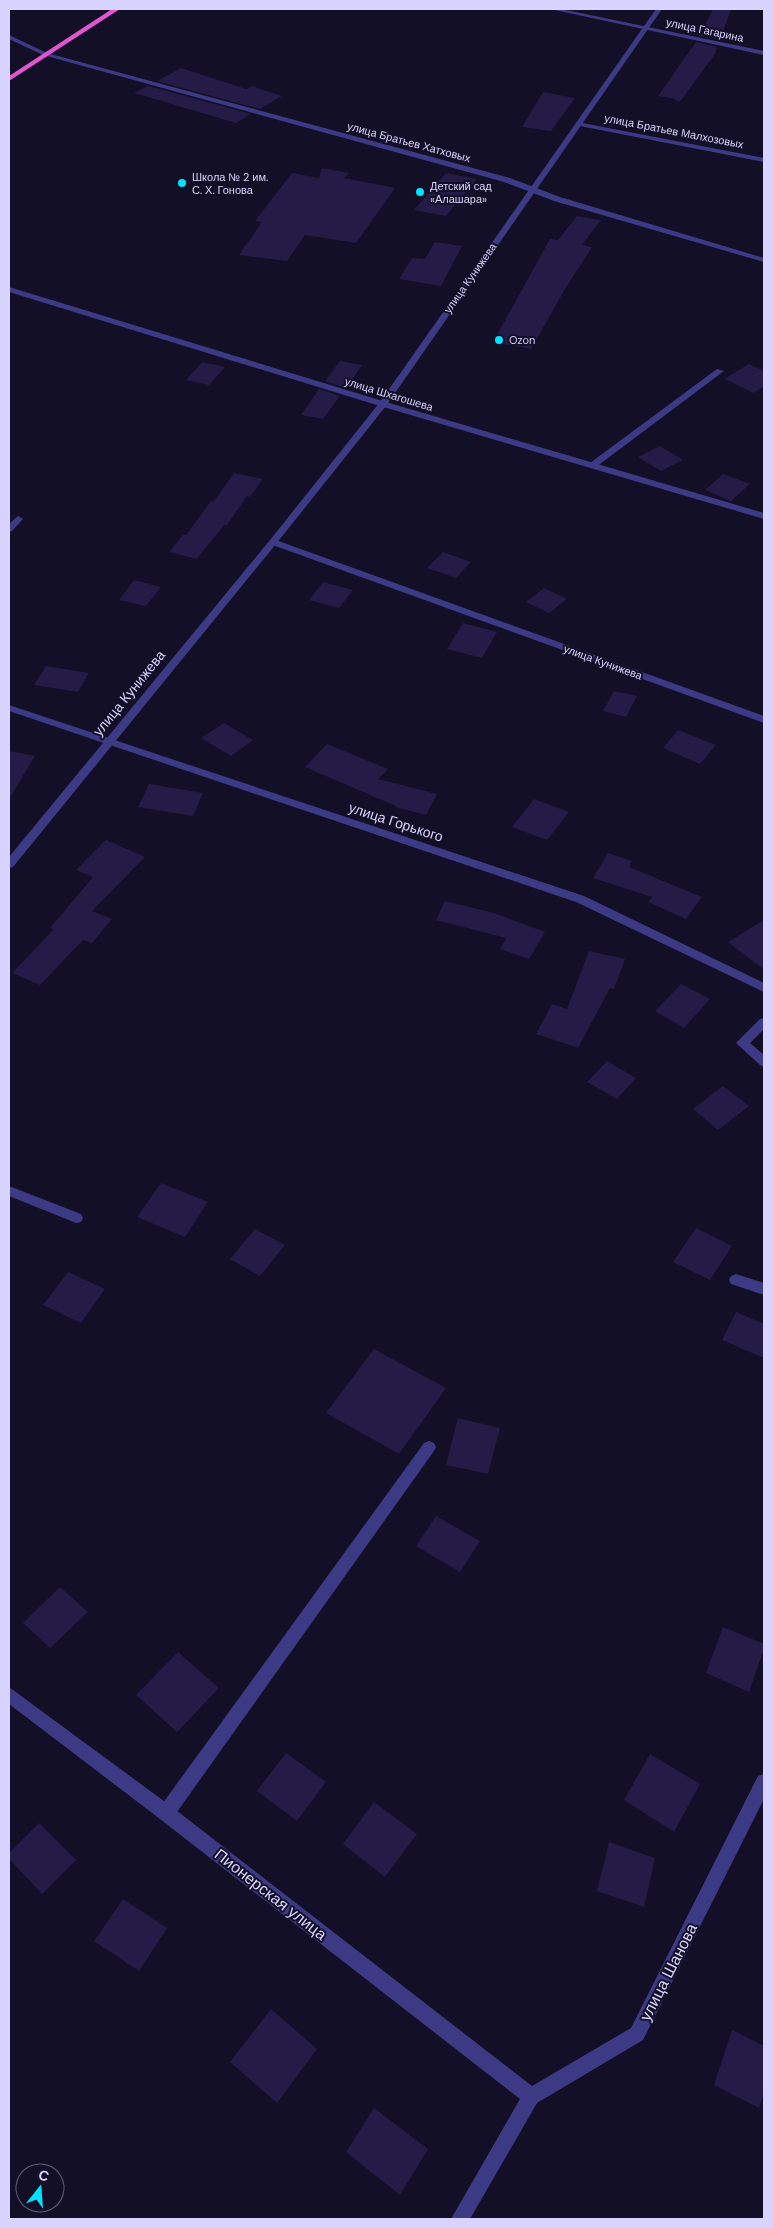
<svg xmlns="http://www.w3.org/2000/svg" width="773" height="2228" font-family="'DM Sans',sans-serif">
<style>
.building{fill:#241b47}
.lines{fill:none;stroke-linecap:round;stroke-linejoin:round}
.service{fill:#3d3a85;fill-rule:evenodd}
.minor{fill:#3d3a85;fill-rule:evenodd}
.tertiary{fill:#3d3a85;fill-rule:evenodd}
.trunk{fill:#e055d1;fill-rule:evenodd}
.poi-dot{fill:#00e5ff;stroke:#130f26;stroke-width:2}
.labels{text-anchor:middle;stroke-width:4;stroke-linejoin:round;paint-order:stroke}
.far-street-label{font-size:11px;fill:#d9d4ff;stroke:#130f26}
.far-poi-label{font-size:11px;fill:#d9d4ff;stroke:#130f26;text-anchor:start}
.street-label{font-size:14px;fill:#d9d4ff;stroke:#130f26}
.near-street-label{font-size:16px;fill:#d9d4ff;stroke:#130f26}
</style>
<rect width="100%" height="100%" fill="#130f26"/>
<path class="building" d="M713 9H731L720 40 700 36Z
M696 42 717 47 715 54 682 99 679 102 672 98 658 96Z
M181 68 246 89 252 86 282 96 260 109 157 81Z
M148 86 251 114 236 123 134 93Z
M543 92 575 98 551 131 522 127Z
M322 168 349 173 344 178 395 188 356 243 305 235 287 261 239 255 262 222 255 221 292 173 319 178Z
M446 173 477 179 446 216 414 210Z
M577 216 601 220 582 245 592 247 565 289 531 349 493 342 550 239 558 240Z
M435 242 462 246 441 286 399 279 412 258 425 259Z
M340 361 362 365 346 388 325 381Z
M202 362 225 367 209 385 186 380Z
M749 364 764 371V386L754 393 724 379Z
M319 389 340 396 323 419 301 415Z
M660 446 683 460 661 471 638 457Z
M234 473 263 479 250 497 247 496 227 525H224L197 559 169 552 183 535H186L211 501 213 502Z
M723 474 750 484 731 501 705 490Z
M443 552 471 562 456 578 427 568Z
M134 580 161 587 146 606 119 600Z
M323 582 353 590 339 608 309 600Z
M544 588 567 599 549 613 526 602Z
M463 623 497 632 482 658 447 649Z
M46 666 89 673 78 692 34 685Z
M614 691 637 696 626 717 603 711Z
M224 723 253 740 231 756 201 738Z
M678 730 716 745 700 764 663 748Z
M327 744 388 769 378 779 437 794 426 815 395 807 396 806 305 767Z
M9 751 35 756 9 799Z
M149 784 203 793 193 816 138 807Z
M534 799 569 812 547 840 512 827Z
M106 840 145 857 92 911 112 919 92 943 83 940 40 985 12 973 54 929 50 928 93 877 76 870Z
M608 853 632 861 629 867 702 897 686 919 648 902 652 897 593 878Z
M445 901 494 913 545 932 529 959 500 949 506 938 436 920Z
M764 920V970L728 942Z
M589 951 625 959 614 989 610 988 578 1048 536 1034 552 1004 567 1009Z
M681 984 710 999 684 1028 655 1011Z
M607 1061 636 1078 617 1099 587 1082Z
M723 1086 749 1106 718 1130 693 1109Z
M161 1183 208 1202 185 1237 137 1217Z
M696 1228 732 1246 710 1280 673 1262Z
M255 1229 285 1245 260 1276 230 1259Z
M68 1272 105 1289 81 1323 43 1305Z
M736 1312 764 1324V1358L722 1340Z
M374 1349 446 1388 399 1454 326 1413Z
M458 1418 500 1428 488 1474 446 1465Z
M436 1516 480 1541 460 1572 416 1546Z
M60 1587 88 1612 50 1648 23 1623Z
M723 1627 764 1644V1649L749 1692 706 1673Z
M178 1652 219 1688 177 1732 136 1695Z
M286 1753 326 1782 297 1821 257 1791Z
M650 1754 700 1784 674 1832 624 1800Z
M374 1802 417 1834 385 1877 343 1844Z
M39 1823 76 1860 42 1894 9 1859V1853Z
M609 1842 655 1858 644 1907 597 1891Z
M123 1899 167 1928 139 1971 94 1941Z
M271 2009 317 2049 277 2103 230 2062Z
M732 2030 764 2046V2092L759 2108 714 2085Z
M374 2108 428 2149 400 2195 346 2152Z"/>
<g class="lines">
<path class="service" d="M717 369 724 371 596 467H590V463Z
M18 516 23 519 12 531 9 532V524Z
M9 1186 81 1214 83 1218 81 1222 76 1223 9 1196Z
M736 1274 764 1283V1295L731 1284 729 1280 731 1276Z
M429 1441 434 1443 436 1447 434 1451 172 1819 166 1821 160 1819 158 1813 160 1807 424 1443Z"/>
<path class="minor" d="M550 9H561L764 51V55Z
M9 35 47 53 510 178 560 197 764 258V262L554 201 504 182 43 55 9 39Z
M577 122 764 158V162L580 126H577Z
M9 287 386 402 764 513V519L380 406 9 292Z
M273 539 764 716V723L270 544V540Z
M9 705 584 896 764 983V992L576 902 9 711Z
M764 1018V1029L750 1043 764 1055V1067L760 1065 736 1043 760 1019Z
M9 1687 172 1807 532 2086 631 2028 758 1776 764 1774V1799L643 2040 537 2103 470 2219H451L520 2099 160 1819 9 1704Z"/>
<path class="tertiary" d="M656 9H662L386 406 276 544 13 867 9 868V857L270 540 380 402Z"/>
<path class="trunk" d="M112 9H120L9 81V76Z"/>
</g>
<g class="poi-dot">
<circle cx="182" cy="183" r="5"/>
<circle cx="420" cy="192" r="5"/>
<circle cx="499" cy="340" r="5"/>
</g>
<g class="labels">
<g class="far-street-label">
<text transform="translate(705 30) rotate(12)" y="4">улица Гагарина</text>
<text transform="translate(674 131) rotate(11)" y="4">улица Братьев Малхозовых</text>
<text transform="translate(409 142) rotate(15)" y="4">улица Братьев Хатховых</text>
<text transform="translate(470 278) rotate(-55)" y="4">улица Кунижева</text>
<text transform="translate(389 394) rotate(17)" y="4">улица Шхагошева</text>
<text transform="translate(603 662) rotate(20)" y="4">улица Кунижева</text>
</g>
<g class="far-poi-label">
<text x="192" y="181">Школа № 2 им.<tspan x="192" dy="13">С. Х. Гонова</tspan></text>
<text x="430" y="190">Детский сад<tspan x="430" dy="13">«Алашара»</tspan></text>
<text x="509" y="344">Ozon</text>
</g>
<g class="street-label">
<text transform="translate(129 693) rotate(-51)" y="5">улица Кунижева</text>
<text transform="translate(396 822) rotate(18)" y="5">улица Горького</text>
</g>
<g class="near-street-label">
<text transform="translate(271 1894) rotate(38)" y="6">Пионерская улица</text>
<text transform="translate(668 1972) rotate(-63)" y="6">улица Шанова</text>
</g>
</g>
<rect width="773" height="2228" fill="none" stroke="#d9d4ff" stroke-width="20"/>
<g transform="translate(40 2188) rotate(17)"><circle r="24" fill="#130f26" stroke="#625e7d"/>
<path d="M0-4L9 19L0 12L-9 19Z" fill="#00e5ff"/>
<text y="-8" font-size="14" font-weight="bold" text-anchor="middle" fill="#d9d4ff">С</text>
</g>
</svg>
